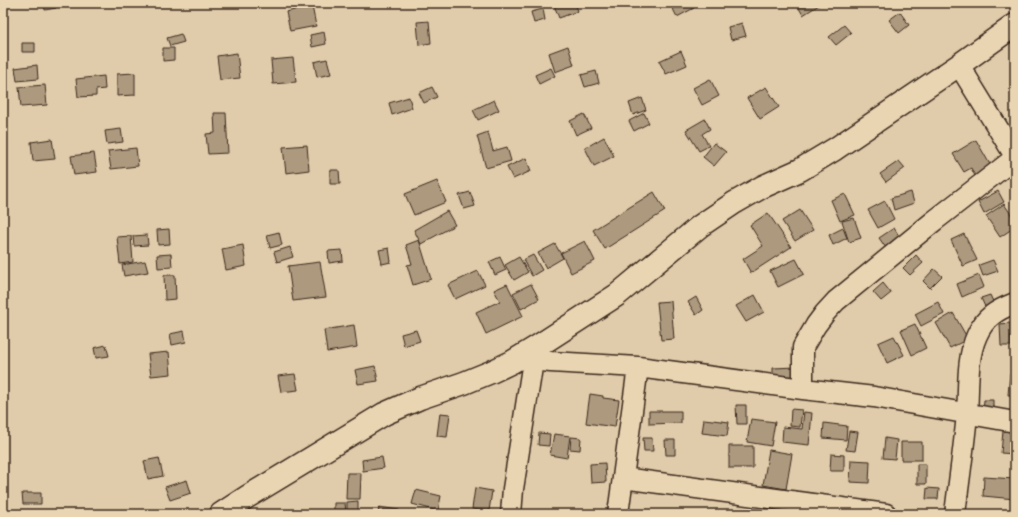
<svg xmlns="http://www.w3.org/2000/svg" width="1018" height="517" font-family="Pangolin,sans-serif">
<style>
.building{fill:#ac997e;stroke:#3b2a1e}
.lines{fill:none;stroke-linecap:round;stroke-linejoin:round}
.minor-casing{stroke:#3b2a1e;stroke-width:23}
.tertiary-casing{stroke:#3b2a1e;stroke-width:25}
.minor{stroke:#ead5b3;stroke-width:20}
.tertiary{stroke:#ead5b3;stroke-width:22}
</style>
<rect width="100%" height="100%" fill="#e0cbaa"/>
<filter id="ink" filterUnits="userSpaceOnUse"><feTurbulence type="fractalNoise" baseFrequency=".025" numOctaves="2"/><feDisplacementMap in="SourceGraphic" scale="8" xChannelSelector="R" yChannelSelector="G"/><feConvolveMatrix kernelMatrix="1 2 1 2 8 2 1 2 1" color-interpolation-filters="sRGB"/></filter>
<g filter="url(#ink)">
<path class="building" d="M44 3H55L56 8 45 10Z
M559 3H575L578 11 559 18 554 5Z
M680 3H691L694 8 677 17 672 7Z
M796 3H818L819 5 803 15Z
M312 6 316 26 290 31 286 12Z
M543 9 545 20 534 23 531 12Z
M900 12 909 25 899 33 889 20Z
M429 21 431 43 419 45 417 22Z
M742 23 746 36 731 40 728 27Z
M844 25 851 33 836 45 829 37Z
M324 32 326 44 312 47 310 35Z
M181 34 184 42 170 46 167 38Z
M22 43H35V52H22Z
M568 46 574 65 555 72 549 53Z
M163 48H174V60L163 61Z
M681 51 687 65 666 74 659 61Z
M237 53 240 78 220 80 217 56Z
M293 58 296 82 273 84 271 60Z
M327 59 331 74 317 77 314 62Z
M37 65 38 79 17 81 15 68Z
M551 68 555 76 539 84 535 75Z
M596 71 599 83 585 87 581 75Z
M135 73V95L117 96V74Z
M104 76 105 89 96 90V96L78 97 76 79Z
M710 79 719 96 702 105 693 88Z
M45 85 47 105 21 107 19 87Z
M432 87 437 97 424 103 419 93Z
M766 87 779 107 760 119 747 98Z
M409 97 412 108 392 115 389 103Z
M642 98 646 110 633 115 629 103Z
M494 100 499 110 478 120 473 110Z
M214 113H226L228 153 208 154 206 134 215 133Z
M644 113 649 123 634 131 629 121Z
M584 114 591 128 576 135 570 121Z
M705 119 710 129 702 134 709 146 699 151 686 130Z
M121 129 123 142 107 144 105 131Z
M488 132 493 151 507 147 511 161 486 168 477 136Z
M604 137 614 156 594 166 585 148Z
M52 139 55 159 33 161 31 142Z
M976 140 992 168 976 178 971 168 964 172 953 154Z
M714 143 726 152 714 166 703 157Z
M307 145 309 170 286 173 283 147Z
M136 148 138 166 111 169 108 151Z
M94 153 97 172 74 175 71 156Z
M526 158 531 171 513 179 507 167Z
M899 161 905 168 886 182 880 174Z
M330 170H339L340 184H330Z
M437 181 446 202 414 215 405 194Z
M998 191 1004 202 984 214 978 202Z
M470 192 475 206 464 209 459 195Z
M654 192 665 211 605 249 593 230Z
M911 192 914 203 894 210 891 198Z
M845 194 855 215 840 221 831 200Z
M885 201 894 219 878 228 868 210Z
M1004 204 1015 220V227L1000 237 986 216Z
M800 210 813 230 795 241 782 221Z
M447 211 455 225 421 244 414 230Z
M768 213 791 247 751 273 743 259 763 246 750 225Z
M854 218 861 238 849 242 842 221Z
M843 228 847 238 833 245 829 235Z
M894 228 901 239 886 248 879 238Z
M169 229 170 244 158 245 157 230Z
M279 232 282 245 270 248 267 235Z
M964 234 977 260 963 266 951 240Z
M147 235 148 245 134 246 133 236Z
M131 236 133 262 120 264 117 237Z
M419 240 431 279 413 285 407 265 412 264 406 245Z
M585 241 595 261 571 273 561 253Z
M555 244 563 258 546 268 538 253Z
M243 245 246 266 226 270 222 249Z
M290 247 293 257 277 262 274 252Z
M389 248 391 262 382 264 379 250Z
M342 250 343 261 329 263 328 251Z
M171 254 172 267 158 268 157 255Z
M533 255 542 270 532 276 523 260Z
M916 255 923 263 910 275 903 268Z
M500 257 506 270 495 275 489 262Z
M519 257 528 272 514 280 505 265Z
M796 259 804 274 778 287 770 271Z
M993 260 998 271 983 276 979 265Z
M145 261 148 272 124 276 122 265Z
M320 262 326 297 293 301 288 266Z
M934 269 942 276 930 288 923 281Z
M478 271 485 285 455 299 448 285Z
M164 275H175L176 299 165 300Z
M979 275 984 287 962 297 957 284Z
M883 283 891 293 881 301 873 292Z
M507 284 523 316 486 334 476 312 500 301 494 290Z
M531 284 539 299 521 309 513 293Z
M755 295 764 312 746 322 736 306Z
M990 295 995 306 986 309 981 298Z
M696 297 703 310 696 315 688 302Z
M671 301 674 339 661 340 657 302Z
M938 302 944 314 921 326 915 314Z
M953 313 968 339 950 348 936 323Z
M1010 323 1011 346H1001L1000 324Z
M915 324 926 348 912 355 901 330Z
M354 325 357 347 327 352 324 330Z
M416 330 420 341 404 346 401 334Z
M184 331 186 342 172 345 170 334Z
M894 336 904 355 887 363 878 343Z
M106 345 109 356 96 358 94 348Z
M169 352 171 374 151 376 148 354Z
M375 366 378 381 358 384 355 370Z
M796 367V379L773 380V368Z
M1010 373 1015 374V395H1008Z
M295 374 298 390 281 392 278 376Z
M590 394 603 396V398L619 400 615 427 586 423Z
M984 400H993V413H983Z
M736 405H746V424H737Z
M791 409 802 410 800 427 790 426Z
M649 411H681V423L649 424Z
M804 412 812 413 809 445 782 442 783 427 802 429Z
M440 413 450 414 447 437 437 436Z
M704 419 729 422 727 436 702 433Z
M751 419 775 422 771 446 747 442Z
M824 423 847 426 846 440 823 438Z
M849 431 858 432 855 451 846 450Z
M1003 431 1015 432V454L1001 453Z
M539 433 550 434 549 446 538 445Z
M554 434 570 436 567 458 550 455Z
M571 437 581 438 580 450 570 449Z
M643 438H652L653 451H644Z
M885 438 897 440 895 459 883 458Z
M665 440H675V455H666Z
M901 442H922V460H901Z
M729 446H753V468H729Z
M769 450 792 454 786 489 763 485Z
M831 454 844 455V471H830Z
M382 457 384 468 363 471 362 460Z
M159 458 163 476 148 479 144 461Z
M851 460 870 461 869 483 850 482Z
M605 463 606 482 591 483 590 464Z
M917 464H926V484H917Z
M347 473H361L360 499H346Z
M984 477 1015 479V499L983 496Z
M187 480 191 493 170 500 165 487Z
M475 488 492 491 489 511 472 509Z
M927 488 939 489 938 499H926Z
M416 490 441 496 438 511 412 504Z
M22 493H41V504H23Z
M358 501V514H347V502Z
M334 503H345L346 514H334Z
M379 507 399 510V514H378Z"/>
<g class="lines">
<defs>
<path id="minor" d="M959 65 1015 156
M533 360 551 362 638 367 803 389 874 397 1015 422
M803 389V347L816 325 825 313 836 301 934 221 1015 158
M623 478 886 514
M511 514 513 489 535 348
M618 514 638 367
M955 514C959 481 964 447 967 414 969 389 966 359 977 335 985 317 997 310 1015 303"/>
<path id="tertiary" d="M221 514 247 497 384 414 420 398 464 383 491 372 512 362 535 348 617 295 700 226 734 203 762 187 800 170 835 149 959 65 1015 25"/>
</defs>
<use href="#minor" class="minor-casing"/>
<use href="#tertiary" class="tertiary-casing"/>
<use href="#minor" class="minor"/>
<use href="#tertiary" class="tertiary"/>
</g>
</g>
<rect width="1018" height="517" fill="none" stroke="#ead5b3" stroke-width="16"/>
<rect x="8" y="8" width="1002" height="501" fill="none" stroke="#3b2a1e" stroke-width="1.5" filter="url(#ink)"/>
</svg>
